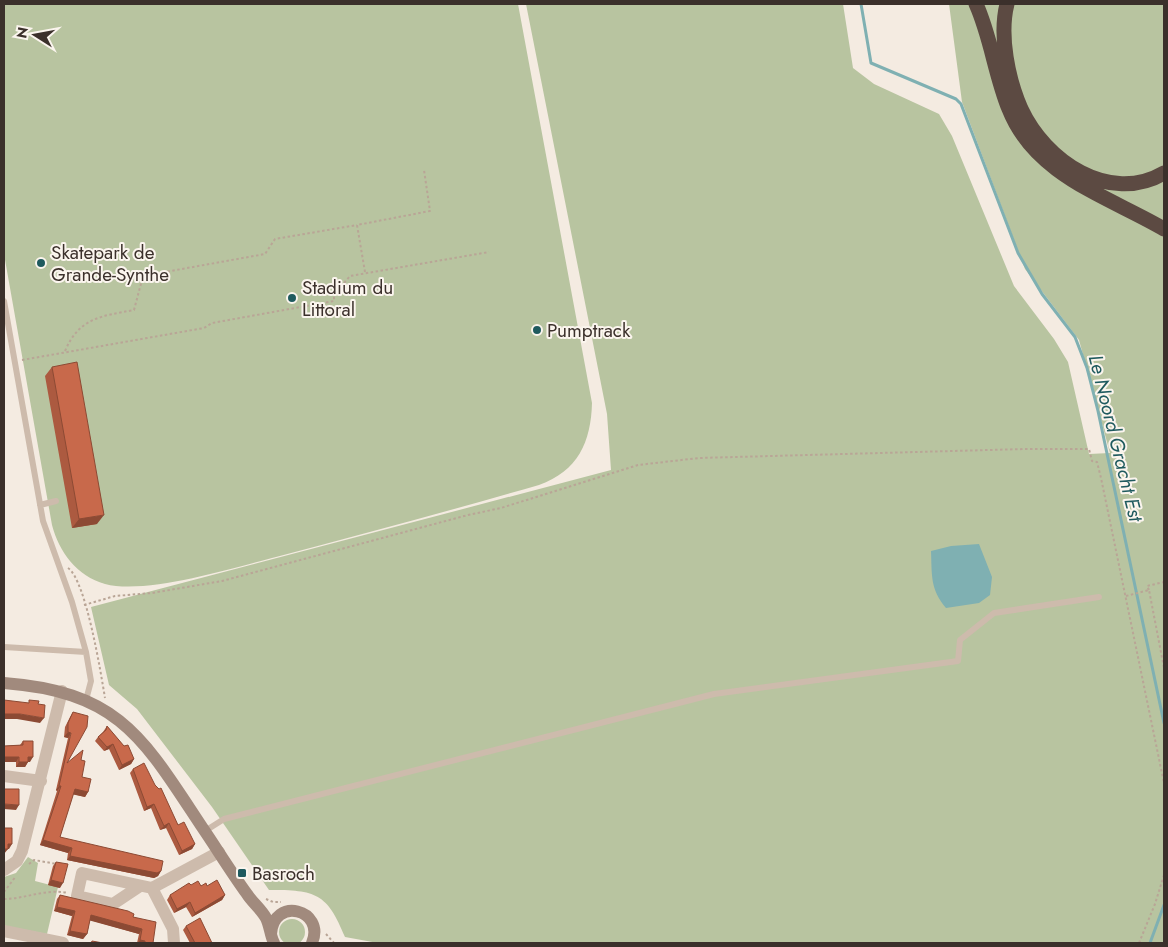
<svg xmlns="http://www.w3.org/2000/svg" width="1168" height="947" font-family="Jost,sans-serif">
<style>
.green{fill:#b8c4a0}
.water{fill:#7fb0b2}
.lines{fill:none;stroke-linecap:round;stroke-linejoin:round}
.stream{stroke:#7fb0b2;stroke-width:3}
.path{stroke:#b9a596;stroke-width:2;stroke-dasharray:2.5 2.5;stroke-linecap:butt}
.lane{stroke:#cdbbac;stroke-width:6}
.street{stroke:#cdbbac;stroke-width:12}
.secondary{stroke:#a18a7d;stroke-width:12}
.highway{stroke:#5c4a42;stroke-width:15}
.wall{fill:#ac5a40}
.shaded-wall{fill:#8c4a34}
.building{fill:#c8694b;stroke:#8c4a34}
.poi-dot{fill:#1f5a5e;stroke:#fbf5ee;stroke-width:2}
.labels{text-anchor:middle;stroke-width:4;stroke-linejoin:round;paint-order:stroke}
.poi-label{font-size:19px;fill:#3b302b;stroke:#fbf5ee;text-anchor:start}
.water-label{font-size:20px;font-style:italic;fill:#1f5a5e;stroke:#fbf5ee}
</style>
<rect width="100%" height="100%" fill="#f4ebe1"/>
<path class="green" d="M4 4H518L592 403C591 442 578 471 539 485 452 510 364 534 276 557 233 568 146 595 105 584 77 576 59 552 52 525L4 254Z
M526 4H843L853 68 874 84 939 114 952 136 1014 286 1054 339 1068 362 1089 454 1110 453 1079 340 1025 269 962 102 949 4H1164V943H378L345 937C327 893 316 890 269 890L212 807 137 709 109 685 91 607 611 470 607 414Z
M28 857 38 863 35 881 58 887 47 934 4 926V877L16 873Z
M279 932a13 13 0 1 1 26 0a13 13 0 1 1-26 0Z"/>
<path class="water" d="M979 544 992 577 990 595 979 603 946 608C930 589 932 575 931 551L951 546Z"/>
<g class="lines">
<path class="stream" d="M861 4 871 63 956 99 961 104 1018 253 1042 294 1075 337 1087 368 1098 411 1164 723
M1150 943 1164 905"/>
<path class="path" d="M365 272 357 225 430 211 424 170
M65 351C79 318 101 316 134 310L143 276 265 254 275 239 357 225
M22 360 204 328 212 323 334 301V295L350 276 489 252
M68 568C86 580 101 674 105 698
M1149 590 1147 586 1164 582
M1126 596 1149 590 1164 668
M84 605 115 596 152 593 222 581 468 515 501 508 638 465 699 458 1025 449H1089L1092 461 1097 462 1101 478 1164 783
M29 864 34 860 57 864
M4 892 16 876
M4 899C25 899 47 888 68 893
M266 899 273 902H281
M326 934 334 943
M1139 943 1155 904 1164 875"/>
<path class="lane" d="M4 301 43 521 72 602 86 652 91 681 86 700
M40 505 56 501
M4 647 86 652
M205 831 224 819 714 694 958 661 960 640 994 613 1099 597"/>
<path class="street" d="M4 776 41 781
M4 870 17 861 22 851 62 691
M140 886 113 904 77 896 82 873 152 888 219 852
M152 888 173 929 174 943
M4 931 63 943"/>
<path class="secondary" d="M4 683C120 692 143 738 202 827 217 849 231 872 247 894 252 902 261 909 266 918 270 926 270 935 274 943
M271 934C273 896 326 909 312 943"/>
<path class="highway" d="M976 4C991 37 995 75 1009 109 1035 175 1107 196 1164 229
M1007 4C999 36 1008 79 1021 109 1045 161 1109 205 1164 173"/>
</g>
<path class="wall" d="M52 367 97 524 72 528 45 376Z
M73 712 67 763 81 760 82 777 88 792 85 797 73 794 60 837 161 871 158 876 154 878 67 860 68 853 40 845 57 791 56 790 68 738 64 737 65 727 70 717Z
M107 726 134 759 131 764 119 770 109 749 104 751 95 741 98 737 103 732Z
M23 741 30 762H28L25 767H16V762H4V746L20 745Z
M133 769 155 785 178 825 195 844 192 849 179 855 166 828 160 830 151 808 144 811 130 773Z
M56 862 60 888 48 885 53 866Z
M191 885 207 886 225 895 222 900 192 917 186 907 174 913 167 900 170 895Z
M60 895 133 917 153 943H137L139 934 90 920 87 934 83 939 67 935 72 916 54 911 57 899Z
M186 926 212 943H190L183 930Z"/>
<path class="shaded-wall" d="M104 515 97 524 72 528 79 519Z
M4 714H20L44 718 40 723 17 719H4Z
M68 732 71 733 68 738 64 737Z
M113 744 109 749 104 751 107 747Z
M4 757H19L16 762H4Z
M28 757H33L30 762H25Z
M134 759 131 764 119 770 122 765Z
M19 762H28L25 767H16Z
M59 786H61L57 791 56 790Z
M75 789 88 792 85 797 71 794Z
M4 804 19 805 16 810 4 809Z
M154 804 151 808 144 811 147 807Z
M169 823 166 828 160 830 164 826Z
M43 840 72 848 68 853 40 845Z
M8 844H12L9 849H4Z
M195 844 192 849 179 855 182 851Z
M4 849H8L4 854Z
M70 856 161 871 158 876 154 878 67 860Z
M51 880 63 883 60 888 48 885Z
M225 895 222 900 192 917 195 913Z
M190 902 186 907 174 913 177 909Z
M57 907 75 911 72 916 54 911Z
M91 915 142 929 139 934 88 920Z
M70 931 87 934 83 939 67 935Z
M140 940 145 941 144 943H138Z"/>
<path class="building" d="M77 362 104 515 79 519 52 367Z
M4 700 29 703V700L39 701 38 704 45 705 44 718 20 714H4Z
M73 712 88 716 87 727 67 763 83 750 81 760 85 761 82 777 91 779 88 792 75 789 60 837 163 861 161 871 157 873 70 856 72 848 43 840 61 786H59L71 733 68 732V723Z
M107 726 124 746 128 745 134 759 122 765 113 744 107 747 98 737 106 730Z
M23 741H33V757H28V762H19V757H4V746L23 745Z
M144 763 155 785 159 789 161 788 178 825 184 822 195 844 182 851 169 823 164 826 154 804 147 807 133 769Z
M4 789H19V805L4 804Z
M4 828H12V844H8V849H4Z
M56 862 68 864 63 883 51 880Z
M217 880 225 895 195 913 190 902 177 909 170 895 189 883 191 885 198 881 201 886 206 883 207 886Z
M60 895 128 911 134 914 133 917 156 922 153 943H145V941L140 940 142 929 91 915 87 934 70 931 75 911 57 907Z
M200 918 212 943H195L186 926Z
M92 941 103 943H91Z"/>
<g class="poi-dot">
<circle cx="41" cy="263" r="5"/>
<circle cx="292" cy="298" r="5"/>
<circle cx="537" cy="330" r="5"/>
<rect x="237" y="868" width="10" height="10" rx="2.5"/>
</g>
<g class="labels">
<g class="poi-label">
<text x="51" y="259">Skatepark de<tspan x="51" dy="22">Grande-Synthe</tspan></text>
<text x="302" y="294">Stadium du<tspan x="302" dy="22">Littoral</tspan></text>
<text x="547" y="337">Pumptrack</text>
<text x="252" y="880">Basroch</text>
</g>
<g class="water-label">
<text transform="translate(1116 438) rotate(76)" y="7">Le Noord Gracht Est</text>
</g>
</g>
<rect width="1168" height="947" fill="none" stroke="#3b302b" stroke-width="10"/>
<g transform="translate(35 35) rotate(281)" stroke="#fbf5ee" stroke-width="4" paint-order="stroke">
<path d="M0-4L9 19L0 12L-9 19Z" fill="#3b302b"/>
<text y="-8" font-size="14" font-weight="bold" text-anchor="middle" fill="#3b302b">N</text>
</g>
</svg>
